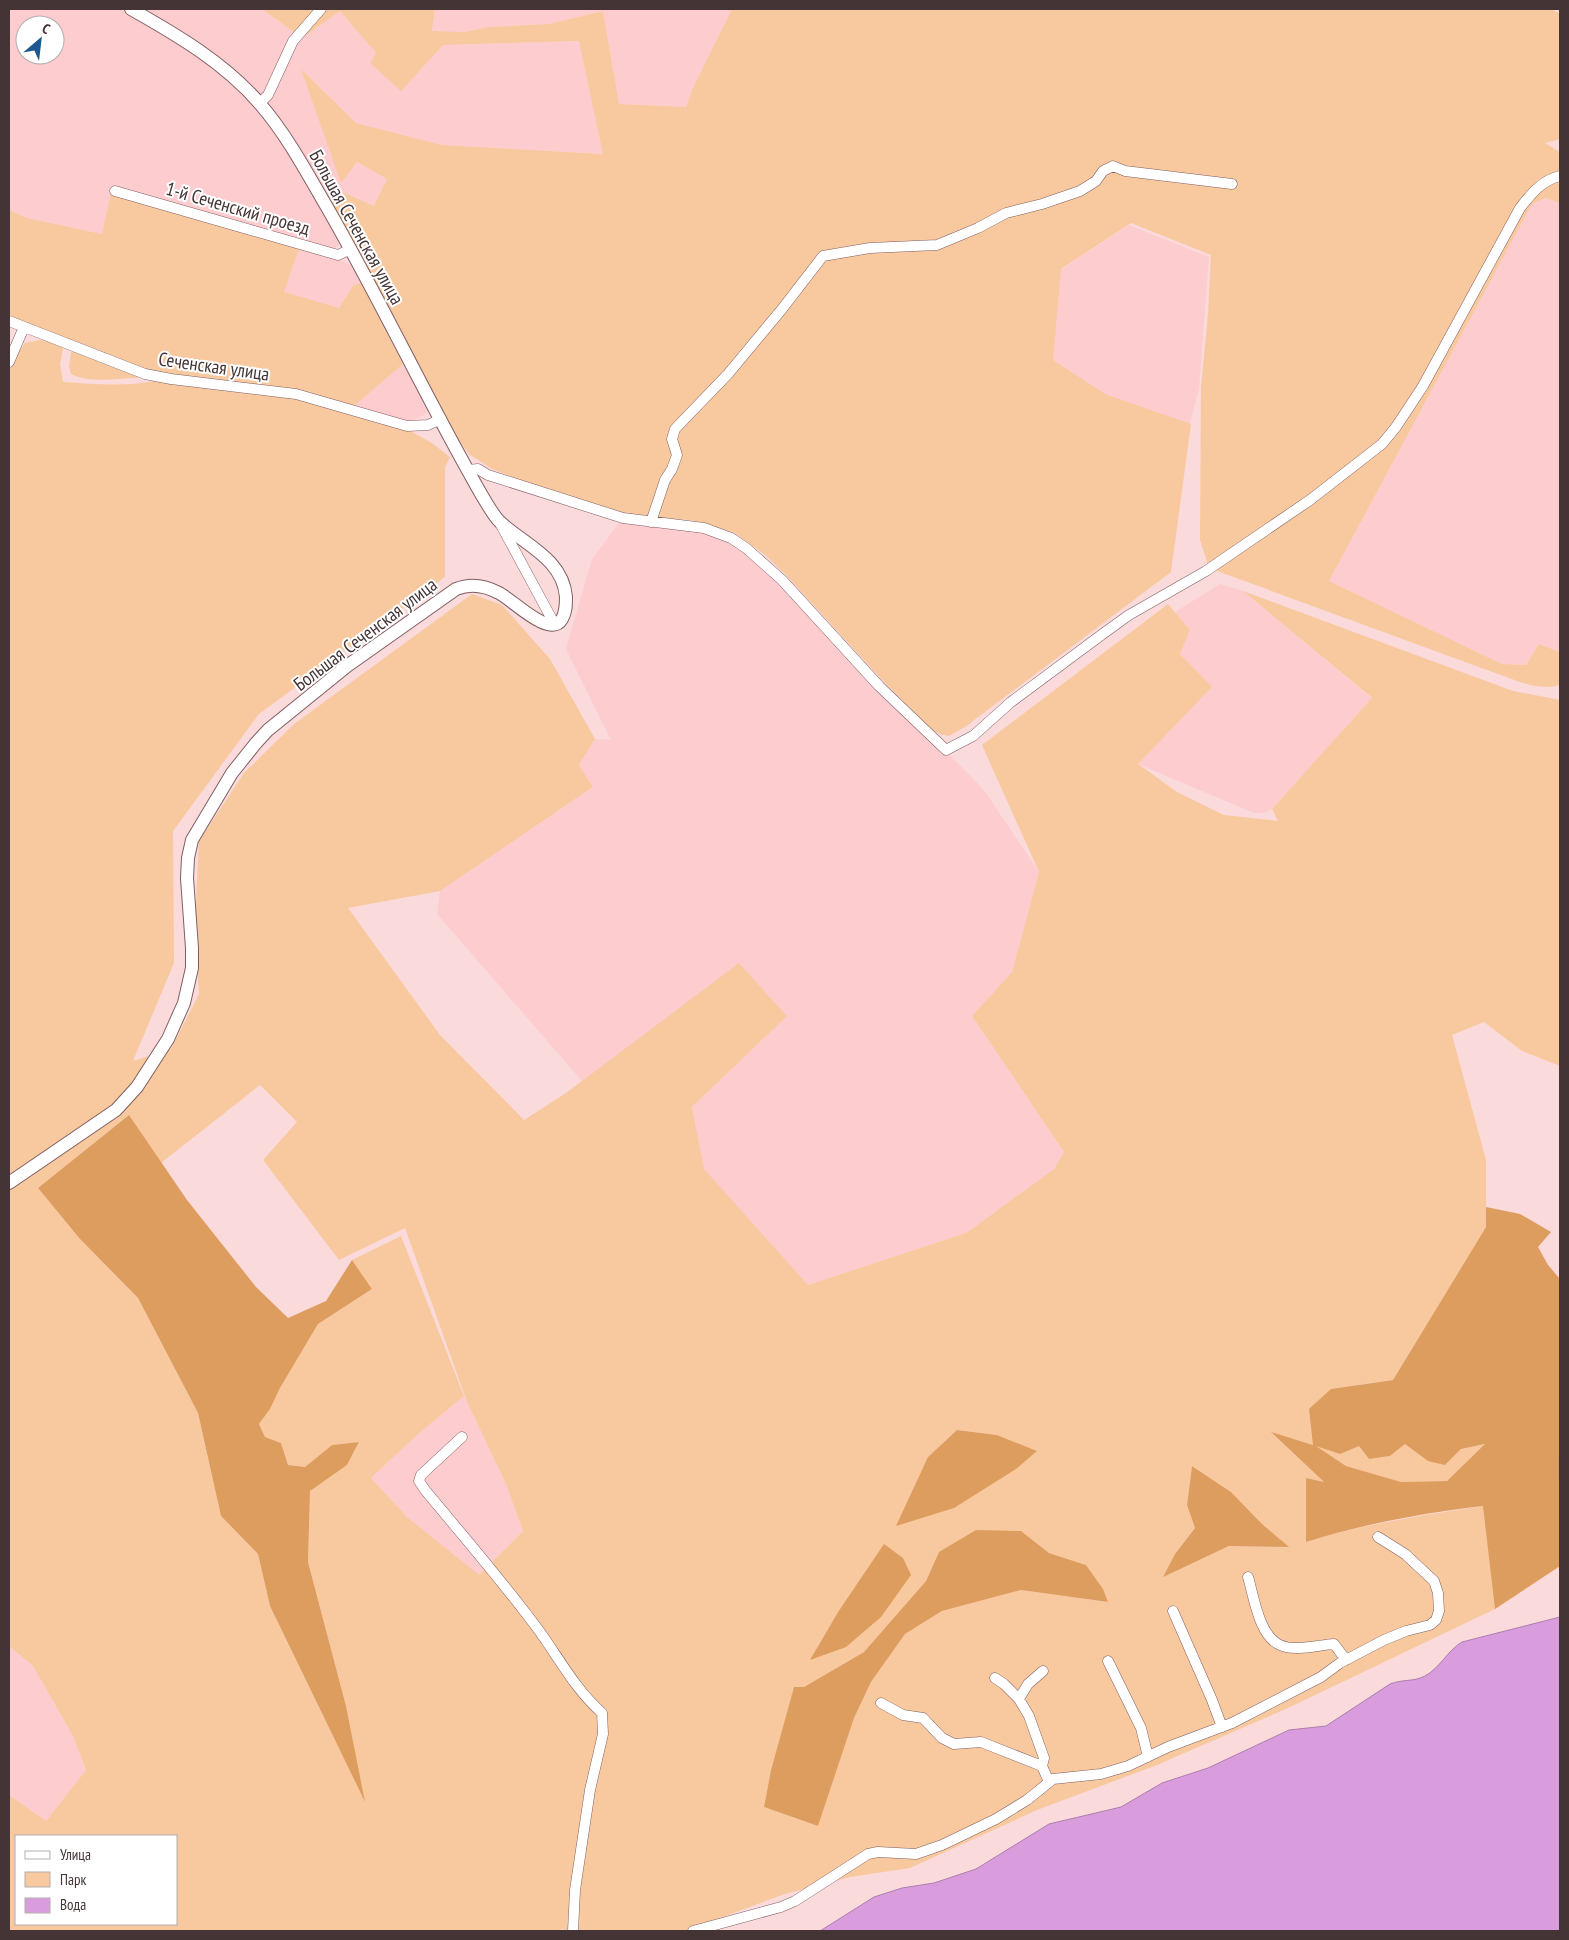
<svg xmlns="http://www.w3.org/2000/svg" width="1569" height="1940" font-family="'PT Sans Narrow',sans-serif">
<style>
.built{fill:#fdcccf;fill-rule:evenodd}
.green{fill:#f8c99e;fill-rule:evenodd}
.forest{fill:#dd9d5f;fill-rule:evenodd}
.water{fill:#d99ddd;stroke:#ac7eab}
.lines{fill:none;stroke-linecap:round;stroke-linejoin:round}
.stream{stroke:#ac7eab;stroke-width:2.5}
.minor-casing{stroke:#805d60;stroke-width:11}
.tertiary-casing{stroke:#805d60;stroke-width:14}
.minor{stroke:#fff;stroke-width:10}
.tertiary{stroke:#fff;stroke-width:12}
.labels{text-anchor:middle;stroke-width:4;stroke-linejoin:round;paint-order:stroke}
.street-label{font-size:19px;fill:#443435;stroke:#fff}
</style>
<rect width="100%" height="100%" fill="#fbdadc"/>
<path class="built" d="M9 9H120L173 38 207 62 258 110 296 165 339 239 338 246 333 249 112 188 102 234 27 218 9 210ZM25 25H55V55H25Z
M140 9H262L292 31 340 11 376 53 401 90 443 45 580 41 603 154 442 145 356 123 302 70 341 182 357 162 387 179 374 206 345 193 331 201 305 156 271 107 251 85 214 54Z
M435 9H732L692 90 687 107 619 104 603 11 549 24 489 27 464 32H432Z
M1546 198 1560 203V652L1539 644 1526 665 1502 664 1329 581 1532 204Z
M1129 225 1209 257 1199 389 1189 426 1103 396 1051 362 1059 271Z
M299 249 340 260 351 265 361 282 353 286 339 309 284 292Z
M403 364 428 409 425 414 417 419 406 422 354 406Z
M623 518 689 526 746 548 984 790 1039 872 1012 972 972 1016 1064 1152 1054 1169 966 1233 808 1285 704 1170 692 1107 787 1016 740 964 582 1081 437 914 440 891 593 787 579 765 595 739 611 740 566 649 592 559Z
M1220 584 1243 591 1372 699 1272 809 1264 813H1254L1138 764 1212 687 1180 654 1190 630 1175 612Z
M464 1396 506 1484 523 1531 479 1576 407 1517 371 1478 417 1435Z
M9 1646 33 1666 73 1736 86 1770 46 1821 9 1795Z"/>
<path class="green" d="M262 9H435L432 31 464 32 489 27 549 24 603 11 619 104 686 107 692 90 732 9H1551L1560 14V139L1545 143 1560 152V203L1546 198 1532 204 1329 581 1502 664 1526 665 1539 644 1560 652V685C1545 689 1531 686 1517 681L1209 568 1200 540 1201 387 1208 314 1211 255 1131 223 1061 269 1053 360 1105 394 1191 424 1171 572 965 727 949 736 940 734 932 730 883 681 786 575 764 554 733 532 690 520 644 517 624 513 533 485 492 469 469 454 457 438 331 201 345 193 374 206 387 179 357 162 341 183 301 69 356 123 442 145 603 154 579 41 443 45 401 91 370 63 376 53 340 11 305 36 292 31Z
M111 192 299 249 284 292 339 308 353 286 361 282 403 364 354 406 145 371 9 316V210L27 218 102 234Z
M41 340 54 342 63 348 60 364 63 382C92 384 125 387 154 381L295 398 407 429 432 443 450 457 445 467V577L259 714 173 831 174 963 133 1061 171 1049 199 994 195 923 199 841 244 773 294 724 472 594 502 605 550 659 595 739 579 765 593 787 440 891 348 908 440 1035 524 1120 566 1093 739 963 787 1016 692 1107 704 1169 808 1285 966 1233 1054 1169 1064 1152 972 1016 1012 972 1039 872 982 745 1168 604 1190 630 1180 654 1212 687 1138 764 1177 792 1224 815 1278 821 1272 809 1372 698 1243 591 1513 691 1560 700V1066L1522 1051 1484 1022 1452 1035 1486 1160V1227L1393 1380 1331 1389 1359 1446 1369 1459 1390 1456 1405 1444 1445 1465 1461 1449 1486 1444 1447 1481 1401 1482 1346 1466 1314 1445 1272 1433 1325 1483 1307 1478 1306 1542C1364 1524 1423 1515 1483 1506L1560 1566 1495 1609 1288 1708 1157 1765 1037 1810 910 1868 850 1877 785 1894 709 1922 698 1931H565L564 1929 555 1931H9V1795L46 1821 86 1770 73 1736 33 1666 9 1646V367L25 343ZM260 1085 297 1122 263 1160 339 1260 405 1228 467 1402 506 1484 523 1531 479 1575 407 1517 371 1478 417 1435 464 1396 401 1236 352 1260 372 1289 318 1324 280 1388 270 1409 259 1424 265 1437 281 1443 288 1465 305 1467 332 1445 359 1442 347 1465 310 1490 308 1562 346 1706 364 1800 270 1606 258 1554 221 1516 198 1413 138 1298 80 1239 38 1188 129 1115 161 1163ZM957 1430 997 1435 1037 1451 928 1457ZM1192 1466 1231 1492 1262 1524 1288 1547 1229 1546 1164 1576 1175 1554 1195 1528 1187 1505ZM1021 1531 1049 1553 1086 1565 1108 1602 1021 1590 942 1611 905 1634 871 1682 854 1718 818 1826 764 1807 771 1770 794 1688 804 1687 864 1652 926 1581 939 1552ZM884 1545 903 1558 813 1655 838 1612ZM16 1836H176V1924H16Z
M74 350 138 376 137 378C117 378 90 384 71 374L69 366 71 352Z"/>
<path class="forest" d="M129 1115 187 1200 256 1287 288 1318 326 1301 352 1260 372 1289 318 1324 280 1388 270 1409 259 1424 265 1437 281 1443 288 1465 305 1467 332 1445 359 1442 347 1465 310 1491 308 1562 346 1706 365 1802 270 1606 258 1554 221 1516 198 1413 138 1298 80 1239 38 1188Z
M1486 1207 1520 1214 1551 1232 1538 1247 1548 1265 1560 1279V1566L1495 1609 1483 1506C1423 1513 1363 1524 1306 1542V1478L1324 1482 1271 1432 1313 1445 1309 1409 1331 1389 1393 1380 1486 1227ZM1405 1444 1428 1461 1445 1465 1461 1449 1485 1444 1447 1481 1401 1482 1346 1466 1316 1446 1340 1454 1359 1446 1369 1459 1390 1456Z
M957 1430 997 1435 1037 1451 1016 1469 954 1508 896 1526 928 1457Z
M1192 1466 1231 1492 1262 1524 1289 1547 1229 1546 1163 1577 1175 1554 1195 1528 1187 1505Z
M976 1530 1021 1531 1049 1553 1086 1565 1103 1589 1108 1602 1021 1590 942 1611 905 1634 871 1682 854 1718 818 1826 764 1807 771 1770 794 1687H804L864 1652 926 1581 939 1552Z
M884 1544 903 1558 911 1575 881 1617 846 1647 810 1660 838 1612Z"/>
<path class="water" d="M1560 1617V1931H820L874 1897 902 1888 934 1883 976 1869 1049 1824 1121 1807 1162 1783 1208 1768 1289 1730 1326 1726 1390 1684C1402 1679 1414 1682 1425 1676 1440 1668 1447 1651 1462 1642Z"/>
<g class="lines">
<path class="stream" d="M1560 1458V1479"/>
<defs>
<path id="minor" d="M260 103 268 95 293 41 321 9
M115 191 338 255 351 249
M9 321 145 374 171 379 296 394 407 426 428 425 441 419
M9 362 24 327
M468 470 478 469 488 475 623 518 704 528 731 538 746 548 782 580 879 686 946 750 973 736 1011 702 1104 633 1129 615 1206 571 1266 530 1310 500 1382 444 1396 427 1423 386 1520 208C1531 194 1542 180 1560 176
M651 522 665 480 672 469 677 455 672 439 675 429 728 374 782 309 823 256 870 248 937 245 978 228 1006 213 1042 204 1080 191 1096 181 1103 171 1113 166 1125 171 1232 184
M501 525 555 625
M462 1437 421 1475 419 1481 425 1490C464 1537 504 1583 540 1632 560 1660 576 1690 602 1713L603 1734 590 1790 575 1890 573 1931
M1248 1577C1254 1597 1259 1636 1280 1645 1295 1652 1318 1645 1334 1644L1346 1660
M1173 1611 1212 1700 1222 1727
M1108 1661 1141 1728 1148 1757
M1043 1671 1028 1684 1019 1699 1029 1716 1044 1758 1042 1766 1049 1782
M995 1678 1004 1684 1019 1699
M881 1703 903 1715 923 1718 942 1738 954 1744 981 1742 1042 1766
M693 1931 781 1907 795 1901 868 1854 878 1852 916 1854 942 1845 996 1819 1027 1800 1053 1779 1101 1774 1128 1766 1168 1747 1232 1723 1321 1677 1340 1663 1384 1640 1406 1631 1430 1625 1436 1620 1439 1611 1438 1593 1434 1581 1405 1554 1378 1537"/>
<path id="tertiary" d="M9 1183 116 1110 137 1087 168 1039 184 1003 192 968V948L187 878 188 858 192 840 232 773 256 743 268 730 347 666 456 589C471 583 486 586 499 593 513 600 550 639 562 619 566 612 566 605 566 597 563 559 525 545 500 522 491 514 474 481 467 469 419 383 377 294 328 209 307 173 287 135 260 104 225 63 177 35 131 9"/>
</defs>
<use href="#minor" class="minor-casing"/>
<use href="#tertiary" class="tertiary-casing"/>
<use href="#minor" class="minor"/>
<use href="#tertiary" class="tertiary"/>
</g>
<g class="labels">
<g class="street-label">
<text transform="translate(238 208) rotate(16)" y="7">1-й Сеченский проезд</text>
<text transform="translate(357 227) rotate(61)" y="7">Большая Сеченская улица</text>
<text transform="translate(214 366) rotate(8)" y="7">Сеченская улица</text>
<text transform="translate(365 634) rotate(-37)" y="7">Большая Сеченская улица</text>
</g>
</g>
<rect width="1569" height="1940" fill="none" stroke="#443435" stroke-width="20"/>
<rect x="15" y="1835" width="162" height="90" fill="#ffffff" stroke="#b4aeae"/>
<rect x="25" y="1851" width="25" height="8" fill="#ffffff" stroke="#b4aeae"/>
<text x="60" y="1860" font-size="15" fill="#443435">Улица</text>
<rect x="25" y="1872" width="25" height="15" fill="#f8c99e" stroke="#b4aeae"/>
<text x="60" y="1885" font-size="15" fill="#443435">Парк</text>
<rect x="25" y="1898" width="25" height="15" fill="#d99ddd" stroke="#b4aeae"/>
<text x="60" y="1910" font-size="15" fill="#443435">Вода</text>
<g transform="translate(40 40) rotate(28)"><circle r="24" fill="#ffffff" stroke="#b4aeae"/>
<path d="M0-4L9 19L0 12L-9 19Z" fill="#1c588f"/>
<text y="-8" font-size="14" font-weight="bold" text-anchor="middle" fill="#443435">С</text>
</g>
</svg>
